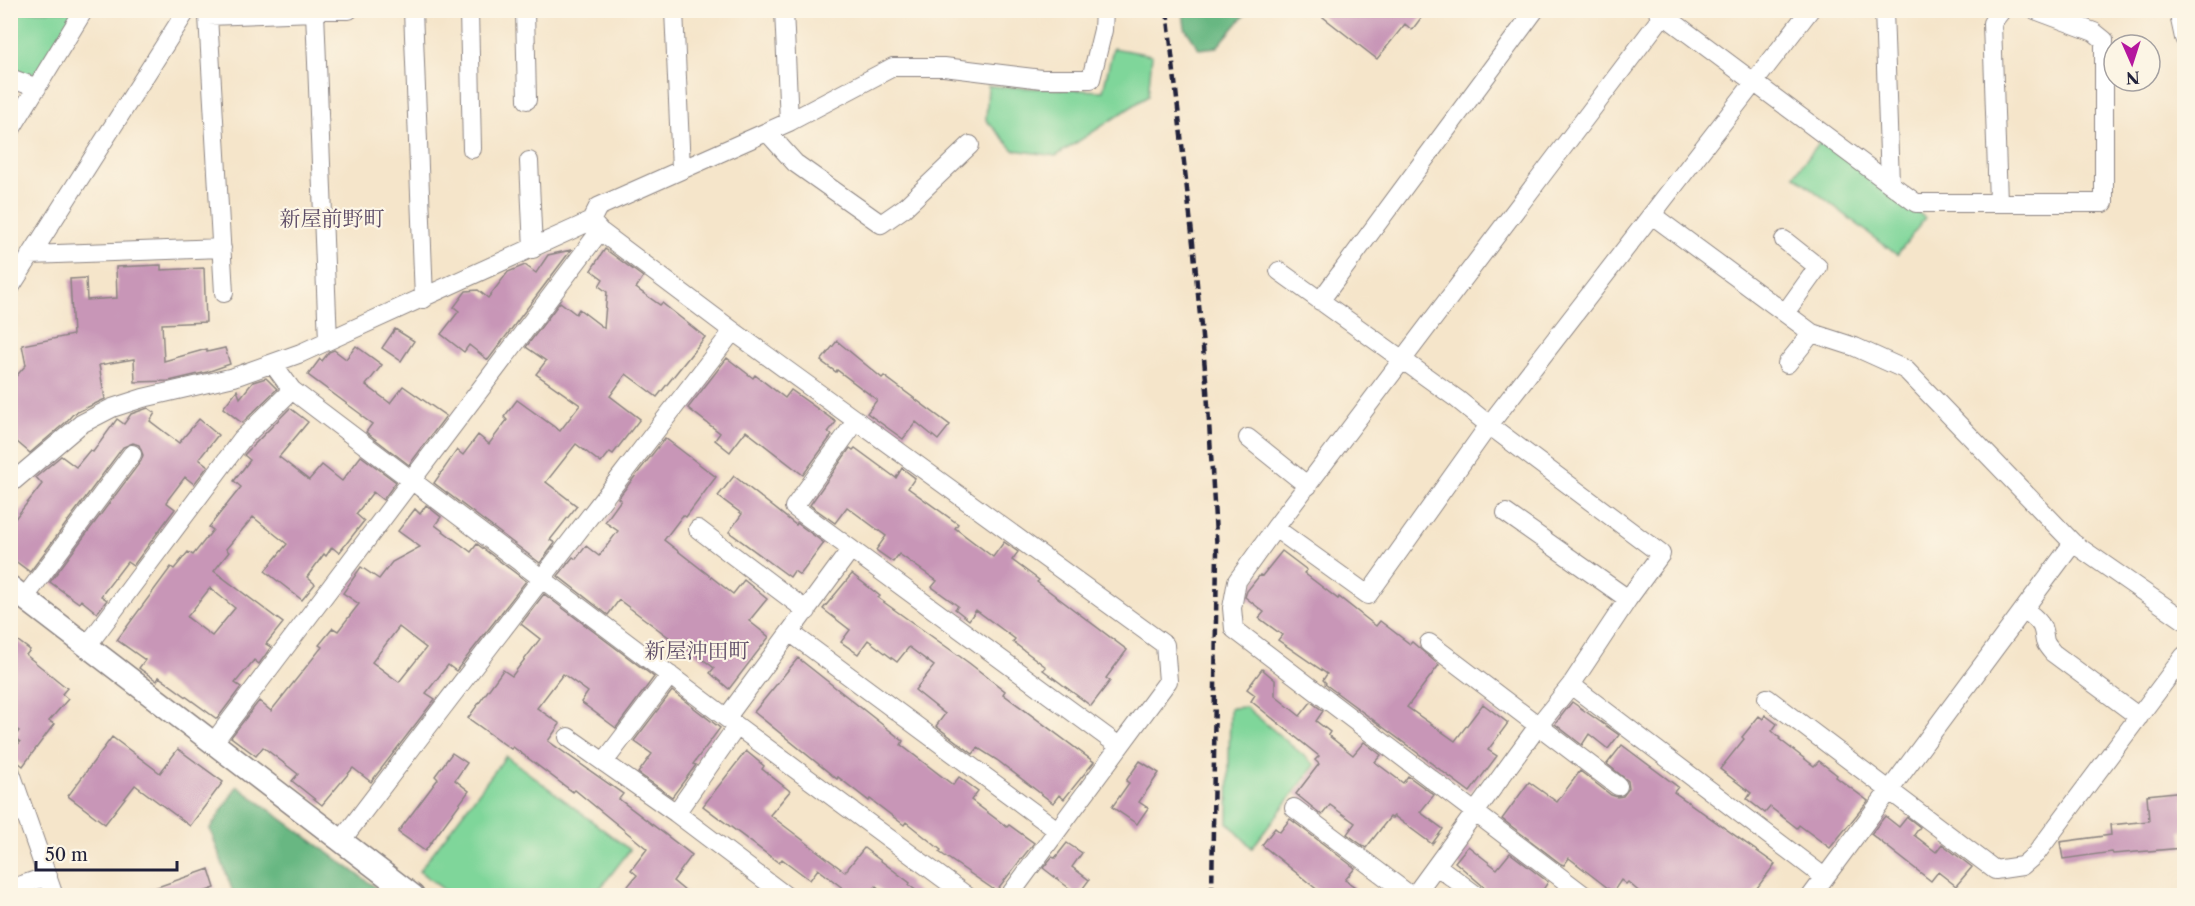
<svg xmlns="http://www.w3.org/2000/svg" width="2195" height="906" font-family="'Libre Caslon Text','Noto Serif JP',serif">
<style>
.green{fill:#7fd69a;stroke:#507c6a;stroke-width:1.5}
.forest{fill:#67b782;stroke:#446c5e;stroke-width:1.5}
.building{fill:#c896b7;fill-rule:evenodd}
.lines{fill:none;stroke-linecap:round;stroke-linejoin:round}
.minor-casing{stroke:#8c8482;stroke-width:20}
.tertiary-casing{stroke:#8c8482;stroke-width:25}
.minor{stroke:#fff;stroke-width:18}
.tertiary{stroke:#fff;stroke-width:22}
.rail{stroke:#22223b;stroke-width:4.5;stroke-dasharray:9 4.5;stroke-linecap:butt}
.labels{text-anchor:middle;stroke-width:4.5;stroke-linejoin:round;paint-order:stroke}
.quarter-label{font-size:21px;fill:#5c4b66;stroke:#fcf5e5}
</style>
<rect width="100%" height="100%" fill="#fcf5e5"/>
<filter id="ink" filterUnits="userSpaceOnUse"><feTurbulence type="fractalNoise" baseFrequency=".0167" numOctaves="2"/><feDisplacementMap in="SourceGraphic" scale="12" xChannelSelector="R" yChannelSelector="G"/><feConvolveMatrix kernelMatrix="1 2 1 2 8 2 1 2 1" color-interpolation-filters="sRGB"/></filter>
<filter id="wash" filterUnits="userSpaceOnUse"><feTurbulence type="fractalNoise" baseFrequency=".008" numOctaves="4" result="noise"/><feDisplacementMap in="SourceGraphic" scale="24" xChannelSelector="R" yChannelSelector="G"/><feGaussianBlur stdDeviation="1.35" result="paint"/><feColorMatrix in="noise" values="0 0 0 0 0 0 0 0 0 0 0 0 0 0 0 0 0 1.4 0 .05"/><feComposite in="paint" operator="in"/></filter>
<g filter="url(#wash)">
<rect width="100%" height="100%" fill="#f5e5ca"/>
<path class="green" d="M10 11H84L37 88 11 78Z
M1113 48 1152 55 1148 96 1056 156 1014 150 986 120 988 86 1103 91Z
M1822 139 1925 218 1897 255 1794 175Z
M1246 707 1315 765 1252 848 1228 823 1230 708Z
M506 756 630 850 595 895H451L419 871Z"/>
<path class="forest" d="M1183 11V10L1248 11 1217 47 1199 49 1185 28Z
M237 786 386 895H234L210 829Z"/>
<g id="blocks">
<path class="building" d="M1314 10H1427L1412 30 1405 24 1377 59Z
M605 249 643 277 636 288 660 305 662 303 705 337 657 397 626 374 610 396 640 419 613 454 610 452 601 463 576 444 546 482 577 506 550 540 555 543 540 563 434 483 457 450 463 455 478 435 489 444 507 420 504 417 517 400 560 431 580 405 536 374 546 361 526 347 560 302 576 314 579 309 604 328 607 292 599 286 603 279 591 270Z
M571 250 488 360 469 345 464 352 441 334 459 311 454 307 466 291 478 290 488 298 508 272 525 265 536 273 548 255Z
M161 265V270L204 268 206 322 162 324 164 361 207 349V352L225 348 230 364 207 372 169 381 135 382 134 359 99 365 105 399 73 414 66 422 30 453 10 436V383L26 365 22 345 73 335 70 279 86 278 87 300 117 298 116 267Z
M395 329 414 341 401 361 382 348Z
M837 341 882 378 884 376 950 425 938 440 916 422 903 439 867 413 877 400 837 370 836 372 821 361Z
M356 346 382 365 366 385 390 403 403 386 446 416 409 465 366 432 372 424 361 416 362 415 308 375 320 359 322 361 329 352 334 350 346 359Z
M727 358 753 378 755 375 785 398 791 390 836 422 828 432 832 435 803 475 746 431 730 452 715 440 720 433 688 408Z
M266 378 277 389 242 423 223 408 237 390 240 398 253 382Z
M148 408 155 413 150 421 179 443 199 419 218 435 199 459 208 466 194 484 185 477 166 502 175 509 133 566 127 562 101 596 107 600 97 613 81 600 79 603 50 582 141 461 143 455 139 445 133 443 123 447 30 572 10 557V525L42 484 36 477 61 456 76 467 90 450 93 452 117 419 124 424 131 414Z
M290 408 308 422 279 457 309 480 322 465 342 481 361 456 396 482 383 500 373 492 356 514 364 521 339 553 332 547 326 556 324 554 307 577 315 584 302 600 265 571 287 544 253 517 226 549 229 552 214 571 283 623 266 644 271 647 259 664 254 660 235 683 241 687 217 719 159 677 157 681 139 668 145 660 117 640 171 567 174 569 188 552 193 555 213 530 209 527 241 487 234 481 250 460 244 455ZM210 588 235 608 212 636 187 617Z
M665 438 716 477 686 517 683 515 664 540 733 594 744 580 767 599 749 621 769 637 729 689 710 673 714 668 688 648 686 650 619 600 608 615 558 576 573 557 576 559 586 546 599 556 618 531 605 522 621 500 618 498Z
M850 448 853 450 855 448 896 478 902 468 915 478 908 488 958 524 955 528 993 557 1004 542 1018 552 1012 560 1039 580 1037 582 1127 650 1106 678 1110 681 1091 706 1043 670 1046 667 1013 642 1015 639 976 610 969 620 955 609 958 606 932 587 937 581 899 554 893 562 876 550 886 536 847 507 835 523 810 505Z
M734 476 796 525 797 523 824 543 800 575 794 571 790 577 729 532 742 514 718 496Z
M426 505 441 517 435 525 471 552 477 544 526 581 456 671 448 665 426 693 435 699 371 782 353 768 322 805 292 781 298 774 263 747 256 756 231 737 259 701 271 711 322 647 319 645 333 628 338 631 359 604 343 593 361 567 379 579 392 562 420 547 398 531 415 509 420 514ZM399 627 426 648 399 682 372 662Z
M1282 551 1307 570 1304 573 1338 599 1339 597 1376 626 1380 621 1410 644 1412 642 1439 665 1407 707 1455 741 1483 704 1508 723 1488 750 1497 756 1470 792 1325 684 1326 683 1323 680 1327 674 1278 640 1282 635 1259 618 1264 612 1245 597 1247 591 1260 575 1262 576Z
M852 574 880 596 878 598 969 663 1005 691 1003 694 1094 762 1064 799 1059 795 1053 803 997 760 978 748 973 754 936 726 945 714 915 690 934 666 909 647 897 662 868 640 858 654 841 642 850 630 823 609Z
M544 594 654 677 616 728 581 702 588 692 563 674 537 708 560 724 548 741 623 794 619 799 692 855 673 881 691 896H620L637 875 631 870 647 849 646 848 575 790 573 792 513 747 511 749 468 718 503 670 512 676 540 639 521 624Z
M10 635 30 650 26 655 67 688 62 694 68 699 49 721 54 724 23 766 10 756 20 742 14 737 19 731 10 725Z
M798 658 903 741 901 745 953 785 959 777 978 791 971 800 1007 827 1009 825 1034 843 996 891 939 852 941 850 906 822 904 825 870 799 869 801 838 777 837 779 754 712Z
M1262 669 1275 680V696L1300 716 1311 702 1323 711 1316 721 1330 732 1328 735 1353 755 1364 742 1381 755 1375 762 1403 783 1408 776 1434 795 1420 812 1443 829 1432 844 1394 816 1392 818 1390 817 1366 848 1347 834 1355 823 1330 805 1322 815 1296 794 1319 764 1315 760 1319 756 1251 701 1255 695 1247 689Z
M672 691 720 728 693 764 696 765 672 797 638 773 652 754 634 741Z
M1572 702 1619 735 1608 749 1589 734 1582 745 1555 724Z
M1765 715 1777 724 1772 731 1780 738 1779 739 1814 766 1819 761 1837 775 1836 777 1868 801 1830 848 1799 825 1797 828 1770 807 1765 813 1747 799 1751 793 1720 769 1744 739 1742 737 1759 716 1763 719Z
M112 737 160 773 178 749 223 782 190 826 135 785 105 824 68 796Z
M1622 745 1678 787 1674 792 1775 864 1751 896H1644L1628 882 1626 884 1621 880 1613 892 1569 858 1564 865 1561 864 1502 819 1529 782 1557 802 1580 771 1611 795 1617 797 1623 796 1629 788 1628 781 1607 764Z
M746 751 764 766 762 769 790 791 770 815 845 872 864 848 910 883 909 885 923 896H889L876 886 869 896H853L818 869 810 880 782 859 779 863 703 806Z
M452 753 467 763 455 780 469 791 425 851 398 832 438 779 435 776Z
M1140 761 1159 773 1139 802 1148 808 1137 824 1112 807 1129 783 1126 781Z
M2184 791V831H2181L2183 848 2113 854 2112 852 2063 859 2060 842 2111 835 2110 825 2149 821 2147 795Z
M1885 816 1899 827 1907 817 1920 827 1914 835 1936 852 1942 844 1972 867 1956 886 1938 872 1931 881 1871 834Z
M1290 819 1355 868 1345 880 1355 887 1348 896H1325L1262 845 1275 828 1280 832Z
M1067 843 1082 853 1072 867 1089 880 1078 895 1043 868 1052 857 1055 858Z
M1468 846 1497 869 1510 853 1548 882 1539 896H1488L1484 887 1455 862Z
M209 869 215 888 192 896H140V893Z"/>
</g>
</g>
<g filter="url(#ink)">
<use href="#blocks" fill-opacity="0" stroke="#8c8482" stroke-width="1.5"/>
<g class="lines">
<defs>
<path id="minor" d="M315 10H349
M413 10 424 299
M469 10 472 149
M525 10 527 100
M674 10 681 169
M1657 10 1916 203H2104V40L2094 32 2035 10
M1884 10 1890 183
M2178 10 2184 38
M10 78 37 88
M789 122 893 67H944L1042 79H1091L1103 30 1104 10
M10 131 84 10
M768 133 795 163 881 224 904 208 970 145
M529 161 533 249
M1998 202 1992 23 2002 10
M1652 215 1812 333 1855 347 1906 370 2073 543 2184 620
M591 221 600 231 733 331 1165 645 1168 681 1009 896
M1784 240 1818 267 1785 313
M30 255 222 248
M1279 271 1457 399 1489 425 1661 554 1628 599 1571 685 1538 726 1414 896
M10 288 187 10
M224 293 208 16 315 12 328 341
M1320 301 1535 10
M1787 364 1812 333
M292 390 737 726 967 896
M1248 438 1308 486
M10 484 81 424 112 408 143 398 234 377 301 353 591 221 598 207 789 122 784 10
M1506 513 1628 599
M1275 528 1368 595 1489 425 1810 10
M698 529 807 611
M851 549 794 507 857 420
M25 597 132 454
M2024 609C2030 614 2039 620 2042 627 2047 641 2040 638 2053 653L2139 717
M791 633 1057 830
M1429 643 1618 786
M87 646 242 439 292 390 273 364
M1571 685 1824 877
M1767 698 1995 870 2022 866 2036 854 2184 656
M727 717 851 549 1119 746
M737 726 676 813 786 896
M568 737 676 813
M213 743 600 231
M604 762 670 675
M10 770 54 896
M1294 808 1411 896
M341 841C470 670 602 501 733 331
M1437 866 1477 896
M10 889 48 876
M1585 896 1234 629 1232 608 1237 581 1275 528 1667 10
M1811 896 2073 543"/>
<path id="tertiary" d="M10 587 413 896"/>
</defs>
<use href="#minor" class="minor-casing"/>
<use href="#tertiary" class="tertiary-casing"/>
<use href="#minor" class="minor"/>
<use href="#tertiary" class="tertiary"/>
<path class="rail" d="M1167 10 1194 252 1207 390 1217 551 1212 896"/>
</g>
</g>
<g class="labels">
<g class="quarter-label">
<text x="332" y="226">新屋前野町</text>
<text x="697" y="658">新屋沖田町</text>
</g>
</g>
<rect width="2195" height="906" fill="none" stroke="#fcf5e5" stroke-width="36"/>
<g transform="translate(2132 63) rotate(177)"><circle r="28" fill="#fcf5e5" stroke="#a5a1a1" stroke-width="1.5"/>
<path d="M0-4.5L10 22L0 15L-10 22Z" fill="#b5179e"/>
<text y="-9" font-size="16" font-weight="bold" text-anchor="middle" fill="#22223b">N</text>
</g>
<path d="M36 861v9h141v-9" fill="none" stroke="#22223b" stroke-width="3"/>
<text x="45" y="861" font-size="18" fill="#22223b" stroke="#fcf5e5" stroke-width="4.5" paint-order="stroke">50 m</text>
</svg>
